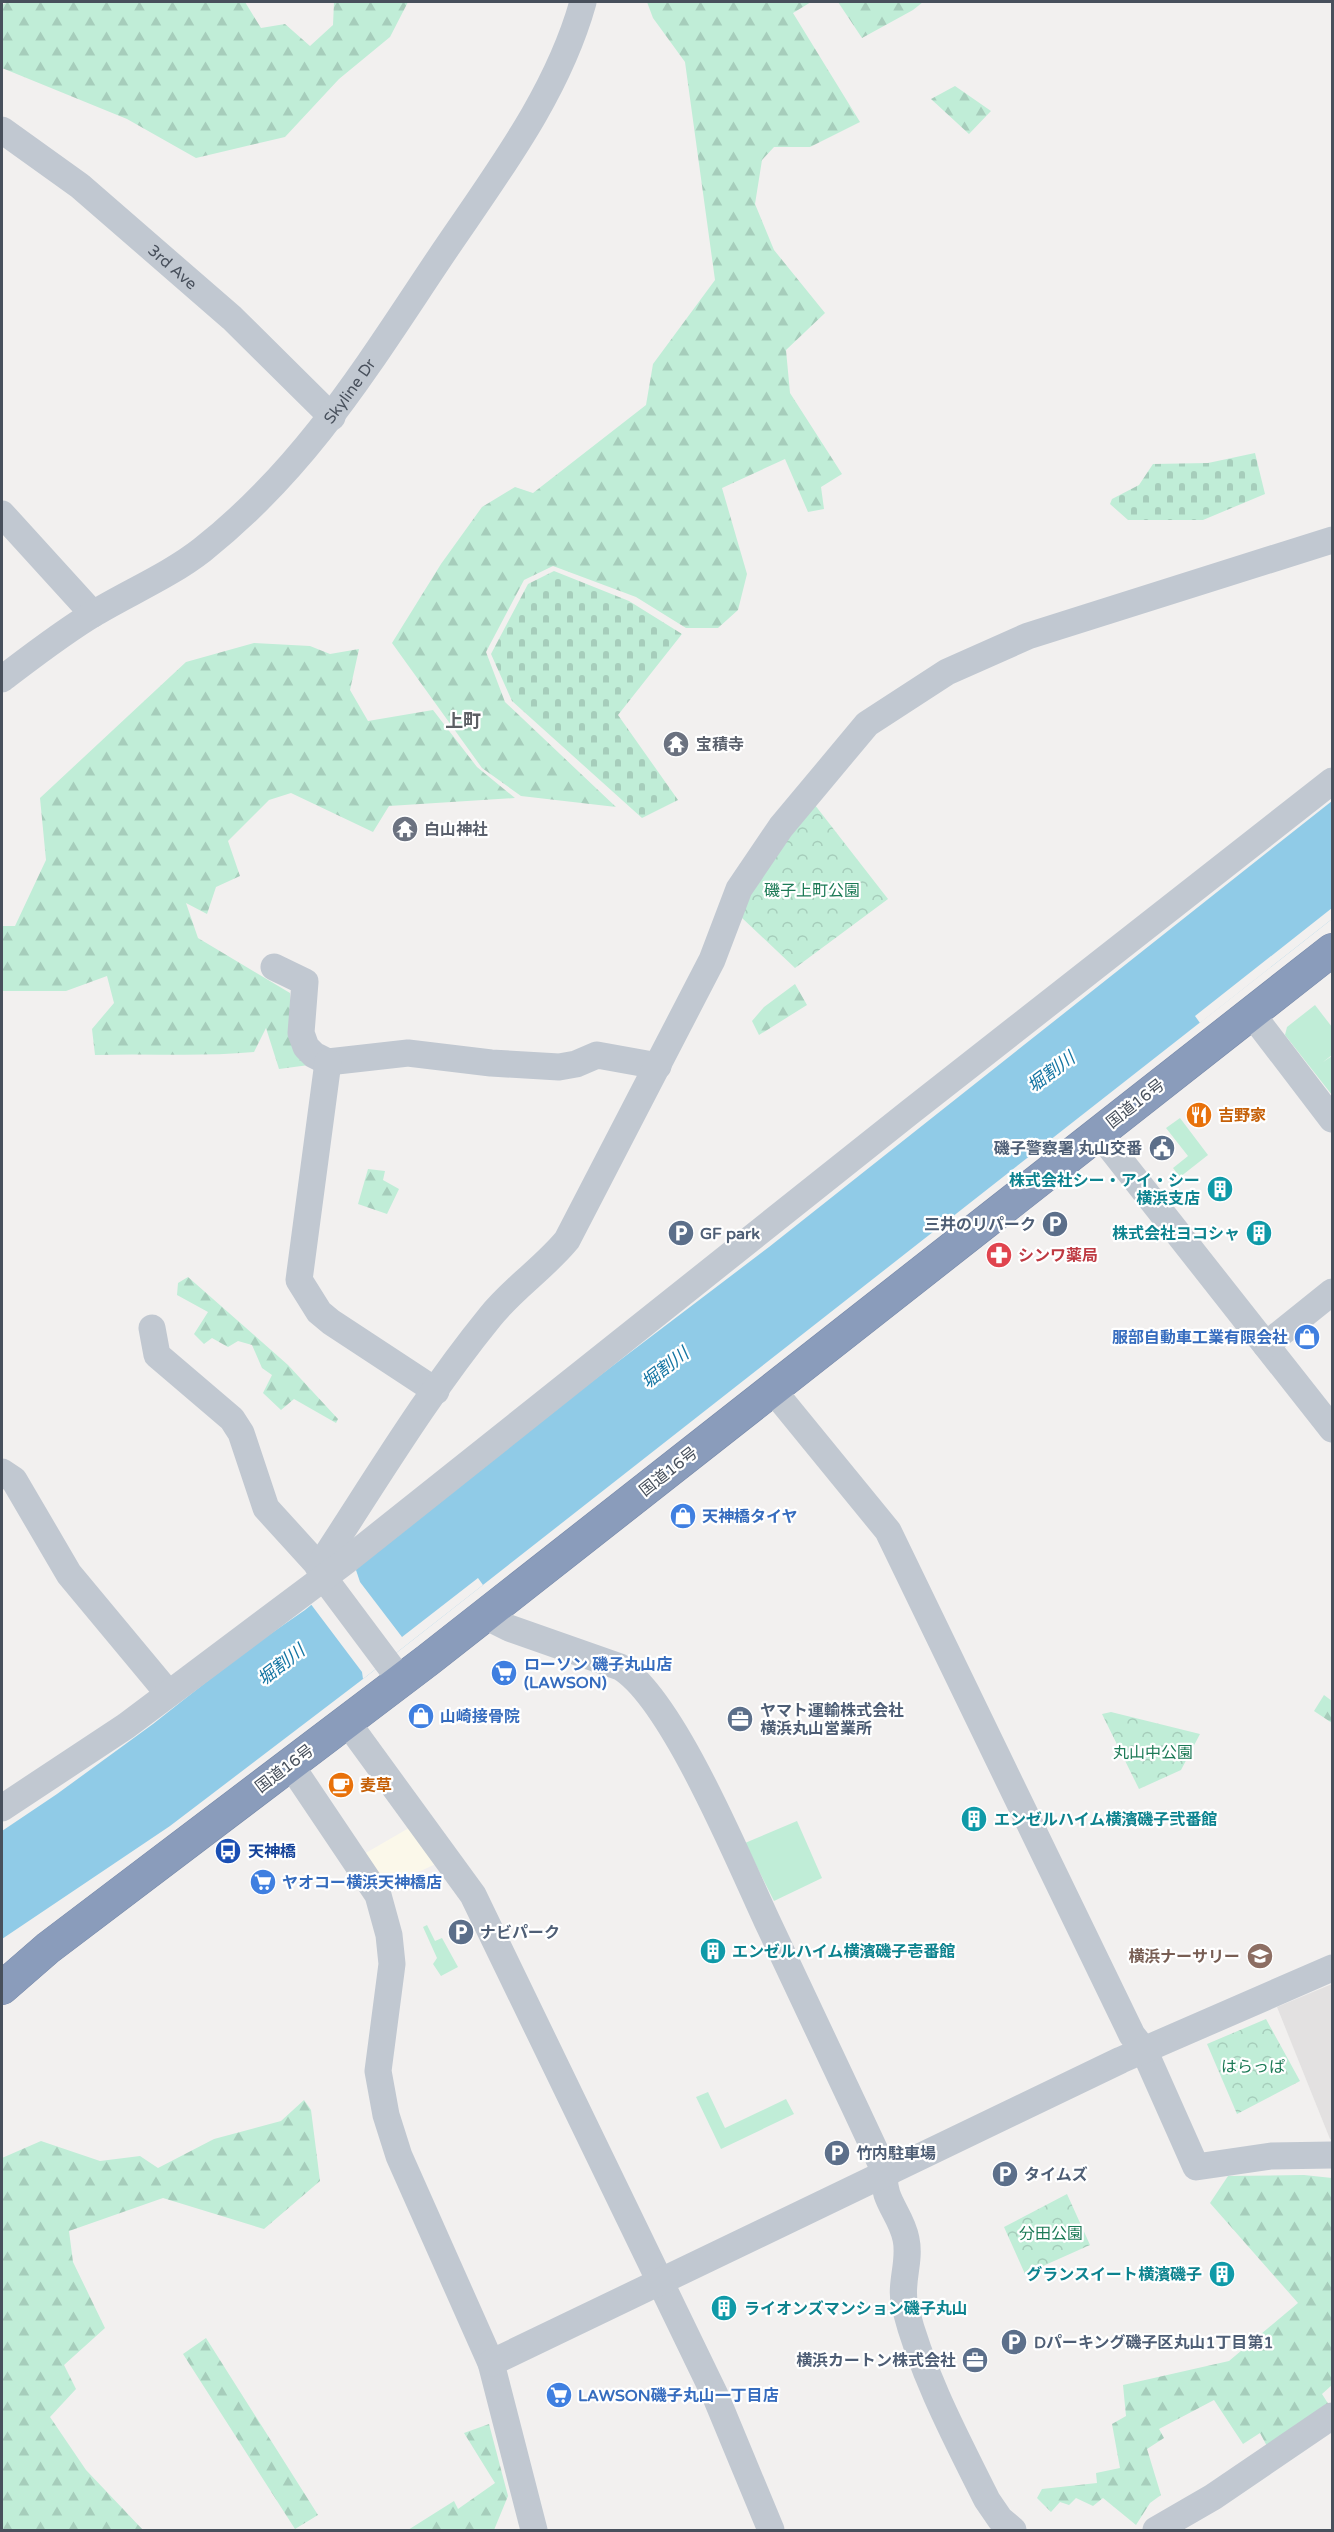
<svg xmlns="http://www.w3.org/2000/svg" width="1334" height="2532" font-family="'Varela Round','Noto Sans JP',sans-serif">
<style>
.commercial{fill:#fbf8ea}
.education{fill:#e3e1e1}
.green{fill:#c0edd7}
.forest{fill:url(#forest-firs)}
.cemetery{fill:url(#cemetery-stones)}
.park{fill:url(#park-crowns)}
.water{fill:#90cbe7}
.pier{fill:#f2f0ef}
.lines{fill:none;stroke-linecap:round;stroke-linejoin:round}
.highway-casing{stroke:#7587a7;stroke-width:34}
.minor{stroke:#c1c8d1;stroke-width:27}
.highway{stroke:#8a9cbb;stroke-width:33}
.labels{text-anchor:middle;stroke-width:4.5;stroke-linejoin:round;paint-order:stroke}
.street-label{font-size:16px;fill:#48505c;stroke:#fff}
.worship-label{font-size:16px;font-weight:bold;fill:#5b616d;stroke:#fff;text-anchor:start}
.park-label{font-size:16px;fill:#1c7a56;stroke:#fff}
.food-label{font-size:16px;font-weight:bold;fill:#c56008;stroke:#fff;text-anchor:start}
.service-label{font-size:16px;font-weight:bold;fill:#4e5e75;stroke:#fff;text-anchor:start}
.culture-label{font-size:16px;font-weight:bold;fill:#0d838f;stroke:#fff;text-anchor:end}
.health-label{font-size:16px;font-weight:bold;fill:#be3a42;stroke:#fff;text-anchor:start}
.shop-label{font-size:16px;font-weight:bold;fill:#366cbe;stroke:#fff;text-anchor:start}
.transit-label{font-size:16px;font-weight:bold;fill:#164399;stroke:#fff;text-anchor:start}
.education-label{font-size:16px;font-weight:bold;fill:#785e54;stroke:#fff;text-anchor:end}
.neighbourhood-label{font-size:18px;font-weight:bold;fill:#5c5f64;stroke:#fff}
.water-label{font-size:18px;font-style:italic;fill:#1475a3;stroke:#fff}
</style>
<defs>
<pattern id="forest-firs" width="22" height="20" patternUnits="userSpaceOnUse" patternTransform="scale(1.5)"><rect width="22" height="20" fill="#c0edd7"/><path d="M5 1l3.5 6h-7zM16 11l3.5 6h-7z" fill="#a6cdbb"/></pattern>
<pattern id="cemetery-stones" width="16" height="16" patternUnits="userSpaceOnUse" patternTransform="scale(1.5)"><rect width="16" height="16" fill="#c0edd7"/><path d="M2 7V4a2 2 0 0 1 4 0v3zM10 15v-3a2 2 0 0 1 4 0v3z" fill="#a6cdbb"/></pattern>
<pattern id="park-crowns" width="20" height="18" patternUnits="userSpaceOnUse" patternTransform="scale(1.5)"><rect width="20" height="18" fill="#c0edd7"/><path d="M2 6a3 3 0 1 1 6 0M12 15a3 3 0 1 1 6 0" fill="none" stroke="#a6cdbb"/></pattern>
</defs>
<rect width="100%" height="100%" fill="#f2f0ef"/>
<path class="commercial" d="M414 1825 440 1862 386 1887 364 1854Z"/>
<path class="education" d="M1332 1984V2140L1330 2139 1277 2007Z"/>
<path class="green" d="M1315 1005 1332 1027V1055L1323 1062 1332 1056V1095L1285 1035 1287 1027Z
M1180 1118 1208 1155 1180 1177 1173 1168 1188 1156 1166 1128Z
M797 1821 822 1878 774 1901 745 1843Z
M427 1925 435 1941 442 1938 458 1967 441 1976 433 1964 437 1958 423 1927Z
M708 2092 725 2128 786 2099 794 2114 721 2149 696 2097Z"/>
<path class="forest" d="M8 2H245L261 28 285 24 310 46 333 25 334 2H408L390 37 339 79 285 137 196 158 127 119 2 68V5Z
M647 2H811L793 13 860 122 810 147H774L762 160 755 204 774 250 825 313 786 350 790 393 842 474 821 487 824 509 808 512 785 459 722 488 747 574 738 610 718 628H686L636 597 553 566 524 580 486 652 505 702 616 807 521 796 482 768 392 643 441 564 482 507 515 487 533 493 646 405 653 364 715 280 685 62 653 18Z
M838 2H923L913 10 862 38Z
M955 86 991 111 969 134 931 99Z
M254 643 310 646 330 654 359 649 350 690 368 721 433 710 477 767 515 798 389 806 373 832 291 793 269 800 228 841 240 876 216 887 207 914 186 903 198 938 290 993 292 1031 309 1065 279 1069 266 1028 254 1052C201 1057 148 1053 95 1055L92 1029 114 1003 107 976 66 991H2V926H15L46 860 40 798 186 662Z
M795 984 807 1005 759 1035 752 1021 764 1007Z
M368 1169 385 1171 383 1180 399 1189 387 1214 358 1204Z
M188 1277 288 1365 338 1419 336 1423 294 1399 281 1410 263 1393 272 1375 262 1368 252 1345 238 1341 228 1347 212 1338 204 1344 194 1334 208 1312 177 1295 178 1283Z
M1324 1695 1332 1701V1723L1314 1711Z
M304 2100 311 2110 320 2181 264 2229 163 2198 69 2231 73 2262 105 2328 64 2365 76 2389 50 2417 86 2470 143 2530H2V2158L41 2141 100 2161 140 2156 158 2168 214 2139 281 2121Z
M1304 2175 1332 2178V2385L1322 2394 1329 2405 1268 2448 1260 2433 1243 2444 1214 2400 1159 2429 1164 2438 1147 2449 1161 2495 1150 2503 1136 2525 1103 2498 1093 2506 1076 2498 1069 2505 1060 2502 1051 2512 1037 2498 1042 2489 1097 2483 1096 2473 1120 2468 1112 2424 1126 2416 1123 2385 1229 2361 1298 2303 1210 2203 1228 2176Z
M206 2338 318 2515 295 2529 183 2354Z
M489 2424 508 2496 494 2530H408L454 2501 458 2509 495 2483 464 2433Z"/>
<path class="cemetery" d="M1255 453 1265 494 1203 520H1128L1110 504 1112 499 1139 485 1153 464 1208 463Z
M554 571 629 601 682 634 618 715 678 800 642 818 512 701 491 654 528 584Z"/>
<path class="park" d="M811 800 888 899 795 968 741 917 748 890Z
M1111 1712 1200 1734 1181 1770 1139 1789 1102 1714Z
M1266 2019 1300 2081 1237 2114 1207 2044Z
M1067 2194 1090 2245 1025 2274 1004 2227Z"/>
<path class="water" d="M1332 801V919L363 1679 170 1826 2 1939V1831L57 1794 153 1724 243 1653 305 1610 482 1465 769 1247Z"/>
<path class="pier" d="M1332 908V919L1200 1023 1195 1016Z
M355 1567 360 1582 402 1637 478 1578 483 1585 363 1679 362 1672 310 1603Z"/>
<g class="lines">
<defs>
<path id="highway" d="M2 1988 48 1948 428 1660 1332 950"/>
</defs>
<use href="#highway" class="highway-casing"/>
<g class="minor">
<path id="s1" d="M2 130 80 186 232 318 332 417"/>
<path d="M2 514 93 614"/>
<path id="s2" d="M2 679C31 657 63 632 95 613 130 592 170 575 202 550 308 466 369 363 443 253 497 173 557 95 583 2"/>
<path d="M274 967 305 982 301 1033 306 1047 314 1055 328 1062 408 1053 491 1063 559 1067 576 1064 597 1055 658 1066"/>
<path d="M1251 1013 1332 1119"/>
<path d="M328 1062 299 1280 319 1312 331 1322 436 1391"/>
<path d="M1098 1132 1332 1429"/>
<path d="M152 1328 157 1355 232 1419 241 1433 266 1508 316 1563 330 1586 401 1681"/>
<path d="M1266 1345 1332 1292"/>
<path d="M772 1389 888 1531 1132 2035 1144 2050 1196 2167 1271 2156 1332 2155"/>
<path d="M2 1472 14 1480 69 1574 168 1693"/>
<path d="M324 1576V1559C377 1478 428 1393 490 1317 512 1289 544 1268 567 1240L712 960 739 889 781 827 867 724 947 672 1028 636 1332 540"/>
<path d="M483 1615 509 1628 620 1667C672 1698 739 1861 767 1921 806 2004 846 2088 885 2172 881 2200 901 2213 906 2239 911 2262 899 2284 905 2307 922 2374 956 2438 987 2500L1000 2519 1013 2530"/>
<path d="M347 1722 473 1895 715 2395 771 2530"/>
<path d="M290 1764 378 1895 389 1935 392 1964 378 2071 386 2115 399 2156 491 2363 534 2530"/>
<path d="M2 1808 126 1726 346 1561 910 1112 1332 781"/>
<path d="M491 2363 1121 2060 1332 1968"/>
<path d="M1156 2530 1213 2497 1332 2416"/>
</g>
<use href="#highway" class="highway"/>
</g>
<defs>
<symbol id="temple-disc" viewBox="-11 -11 22 22"><circle r="9.5" fill="#6b7280" stroke="#fff"/><path d="M0-6L5-2H3V0L6.5 2.5H4V6H1.5V3h-3V6H-4V2.5H-6.5L-3 0V-2H-5Z" fill="#fff"/></symbol>
<symbol id="restaurant-disc" viewBox="-11 -11 22 22"><circle r="9.5" fill="#e8710a" stroke="#fff"/><path d="M-5-6h1v4h1v-4h1v4h1v-4h1v5L-1.5 .5V6h-2V.5L-5-1ZM5-6V6H3V1.5H1.5Q1.5-4 5-6Z" fill="#fff"/></symbol>
<symbol id="civic-disc" viewBox="-11 -11 22 22"><circle r="9.5" fill="#5c6f8a" stroke="#fff"/><path d="M-.6-6.5H3V-4.5H.6V-3L4-1V1h2V6H-6V1h2V-1L-.6-3ZM-1.2 2.5V6h2.4V2.5Z" fill="#fff"/></symbol>
<symbol id="building-disc" viewBox="-11 -11 22 22"><circle r="9.5" fill="#0f9aa8" stroke="#fff"/><path d="M-4-6H4V6H1V3H-1V6H-4ZM-2.5-4.3h1.7v1.8h-1.7ZM.8-4.3h1.7v1.8H.8ZM-2.5-1h1.7V.8h-1.7ZM.8-1h1.7V.8H.8Z" fill="#fff"/></symbol>
<symbol id="parking-disc" viewBox="-11 -11 22 22"><circle r="9.5" fill="#5c6f8a" stroke="#fff"/><path d="M-3.5-5.5H1a3.5 3.5 0 0 1 0 7H-1V5.5H-3.5ZM-1-3.4V-.6H.8a1.4 1.4 0 0 0 0-2.8Z" fill="#fff"/></symbol>
<symbol id="pharmacy-disc" viewBox="-11 -11 22 22"><circle r="9.5" fill="#e0444e" stroke="#fff"/><path d="M-2-6h4v4h4v4h-4v4h-4v-4h-4v-4h4Z" fill="#fff"/></symbol>
<symbol id="shop-disc" viewBox="-11 -11 22 22"><circle r="9.5" fill="#3f7fe0" stroke="#fff"/><path d="M-5-2.5h2.3a2.7 3.5 0 0 1 5.4 0H5L5.5 6h-11ZM-1.5-2.5h3a1.5 2.3 0 0 0-3 0Z" fill="#fff"/></symbol>
<symbol id="supermarket-disc" viewBox="-11 -11 22 22"><circle r="9.5" fill="#3f7fe0" stroke="#fff"/><path d="M-6-5.5h2.5l.6 2H6L4.5 2H-2.5L-4.4-4H-6ZM-1.5 3.2a1.3 1.3 0 1 0 .1 0ZM3 3.2a1.3 1.3 0 1 0 .1 0Z" fill="#fff"/></symbol>
<symbol id="office-disc" viewBox="-11 -11 22 22"><circle r="9.5" fill="#5c6f8a" stroke="#fff"/><path d="M-6-3h4V-5.5h4V-3h4V5H-6ZM-1-4.5V-3h2v-1.5ZM-6 0V1H6V0Z" fill="#fff"/></symbol>
<symbol id="cafe-disc" viewBox="-11 -11 22 22"><circle r="9.5" fill="#e8710a" stroke="#fff"/><path d="M-5.5-4.5H6V0H3Q3 3.5 0 3.5H-2.5Q-5.5 3.5-5.5 0ZM3-3.2v2h1.7v-2ZM-6 4.5H4V6H-6Z" fill="#fff"/></symbol>
<symbol id="bus-disc" viewBox="-11 -11 22 22"><circle r="9.5" fill="#1a4fb4" stroke="#fff"/><path d="M-5-6H5V4H4V6H2V4H-2V6H-4V4H-5ZM-3.5-4V0h7V-4ZM-3.5 1.2v1.5H-2V1.2ZM2 1.2v1.5H3.5V1.2Z" fill="#fff"/></symbol>
<symbol id="school-disc" viewBox="-11 -11 22 22"><circle r="9.5" fill="#8d6e63" stroke="#fff"/><path d="M0-5L7-2L0 1L-7-2ZM-4 1L0 2.5L4 1V4Q0 6-4 4Z" fill="#fff"/></symbol>
</defs>
<g fill-rule="evenodd">
<use href="#temple-disc" x="661" y="729" width="30" height="30"/>
<use href="#temple-disc" x="390" y="814" width="30" height="30"/>
<use href="#restaurant-disc" x="1184" y="1100" width="30" height="30"/>
<use href="#civic-disc" x="1147" y="1133" width="30" height="30"/>
<use href="#building-disc" x="1205" y="1174" width="30" height="30"/>
<use href="#parking-disc" x="1040" y="1209" width="30" height="30"/>
<use href="#parking-disc" x="666" y="1218" width="30" height="30"/>
<use href="#building-disc" x="1244" y="1218" width="30" height="30"/>
<use href="#pharmacy-disc" x="984" y="1240" width="30" height="30"/>
<use href="#shop-disc" x="1292" y="1322" width="30" height="30"/>
<use href="#shop-disc" x="668" y="1501" width="30" height="30"/>
<use href="#supermarket-disc" x="489" y="1658" width="30" height="30"/>
<use href="#shop-disc" x="406" y="1701" width="30" height="30"/>
<use href="#office-disc" x="725" y="1704" width="30" height="30"/>
<use href="#cafe-disc" x="326" y="1770" width="30" height="30"/>
<use href="#building-disc" x="959" y="1804" width="30" height="30"/>
<use href="#bus-disc" x="213" y="1836" width="30" height="30"/>
<use href="#supermarket-disc" x="248" y="1867" width="30" height="30"/>
<use href="#parking-disc" x="446" y="1917" width="30" height="30"/>
<use href="#building-disc" x="698" y="1936" width="30" height="30"/>
<use href="#school-disc" x="1245" y="1941" width="30" height="30"/>
<use href="#parking-disc" x="822" y="2138" width="30" height="30"/>
<use href="#parking-disc" x="990" y="2159" width="30" height="30"/>
<use href="#building-disc" x="1207" y="2259" width="30" height="30"/>
<use href="#building-disc" x="709" y="2293" width="30" height="30"/>
<use href="#parking-disc" x="999" y="2327" width="30" height="30"/>
<use href="#office-disc" x="960" y="2345" width="30" height="30"/>
<use href="#supermarket-disc" x="544" y="2380" width="30" height="30"/>
</g>
<g class="labels">
<g class="street-label">
<text dy="6" stroke="none"><textPath href="#s1" startOffset="219">3rd Ave</textPath></text>
<text dy="6" stroke="none"><textPath href="#s2" startOffset="456">Skyline Dr</textPath></text>
<text transform="translate(1135 1103) rotate(-38)" y="6">国道16号</text>
<text transform="translate(668 1471) rotate(-38)" y="6">国道16号</text>
<text transform="translate(284 1768) rotate(-37)" y="6">国道16号</text>
</g>
<g class="worship-label">
<text x="696" y="750">宝積寺</text>
<text x="424" y="835">白山神社</text>
</g>
<g class="park-label">
<text x="812" y="896">磯子上町公園</text>
<text x="1153" y="1758">丸山中公園</text>
<text x="1253" y="2072">はらっぱ</text>
<text x="1051" y="2239">分田公園</text>
</g>
<g class="food-label">
<text x="1218" y="1121">吉野家</text>
<text x="360" y="1791">麦草</text>
</g>
<g class="service-label">
<text x="1142" y="1154" text-anchor="end">磯子警察署 丸山交番</text>
<text x="1036" y="1230" text-anchor="end">三井のリパーク</text>
<text x="700" y="1239">GF park</text>
<text x="760" y="1716">ヤマト運輸株式会社<tspan x="760" dy="18">横浜丸山営業所</tspan></text>
<text x="480" y="1938">ナビパーク</text>
<text x="856" y="2159">竹内駐車場</text>
<text x="1024" y="2180">タイムズ</text>
<text x="1034" y="2348">Dパーキング磯子区丸山1丁目第1</text>
<text x="956" y="2366" text-anchor="end">横浜カートン株式会社</text>
</g>
<g class="culture-label">
<text x="1200" y="1186">株式会社シー・アイ・シー<tspan x="1200" dy="18">横浜支店</tspan></text>
<text x="1240" y="1239">株式会社ヨコシャ</text>
<text x="994" y="1825" text-anchor="start">エンゼルハイム横濱磯子弐番館</text>
<text x="732" y="1957" text-anchor="start">エンゼルハイム横濱磯子壱番館</text>
<text x="1202" y="2280">グランスイート横濱磯子</text>
<text x="744" y="2314" text-anchor="start">ライオンズマンション磯子丸山</text>
</g>
<g class="health-label">
<text x="1018" y="1261">シンワ薬局</text>
</g>
<g class="shop-label">
<text x="1288" y="1343" text-anchor="end">服部自動車工業有限会社</text>
<text x="702" y="1522">天神橋タイヤ</text>
<text x="524" y="1670">ローソン 磯子丸山店<tspan x="524" dy="18">(LAWSON)</tspan></text>
<text x="440" y="1722">山崎接骨院</text>
<text x="282" y="1888">ヤオコー横浜天神橋店</text>
<text x="578" y="2401">LAWSON磯子丸山一丁目店</text>
</g>
<g class="transit-label">
<text x="248" y="1857">天神橋</text>
</g>
<g class="education-label">
<text x="1240" y="1962">横浜ナーサリー</text>
</g>
<g class="neighbourhood-label">
<text x="463" y="727">上町</text>
</g>
<g class="water-label">
<text transform="translate(1051 1072) rotate(-37)" y="6">堀割川</text>
<text transform="translate(665 1368) rotate(-38)" y="6">堀割川</text>
<text transform="translate(281 1665) rotate(-38)" y="6">堀割川</text>
</g>
</g>
<rect width="1334" height="2532" fill="none" stroke="#48505c" stroke-width="6"/>
</svg>
